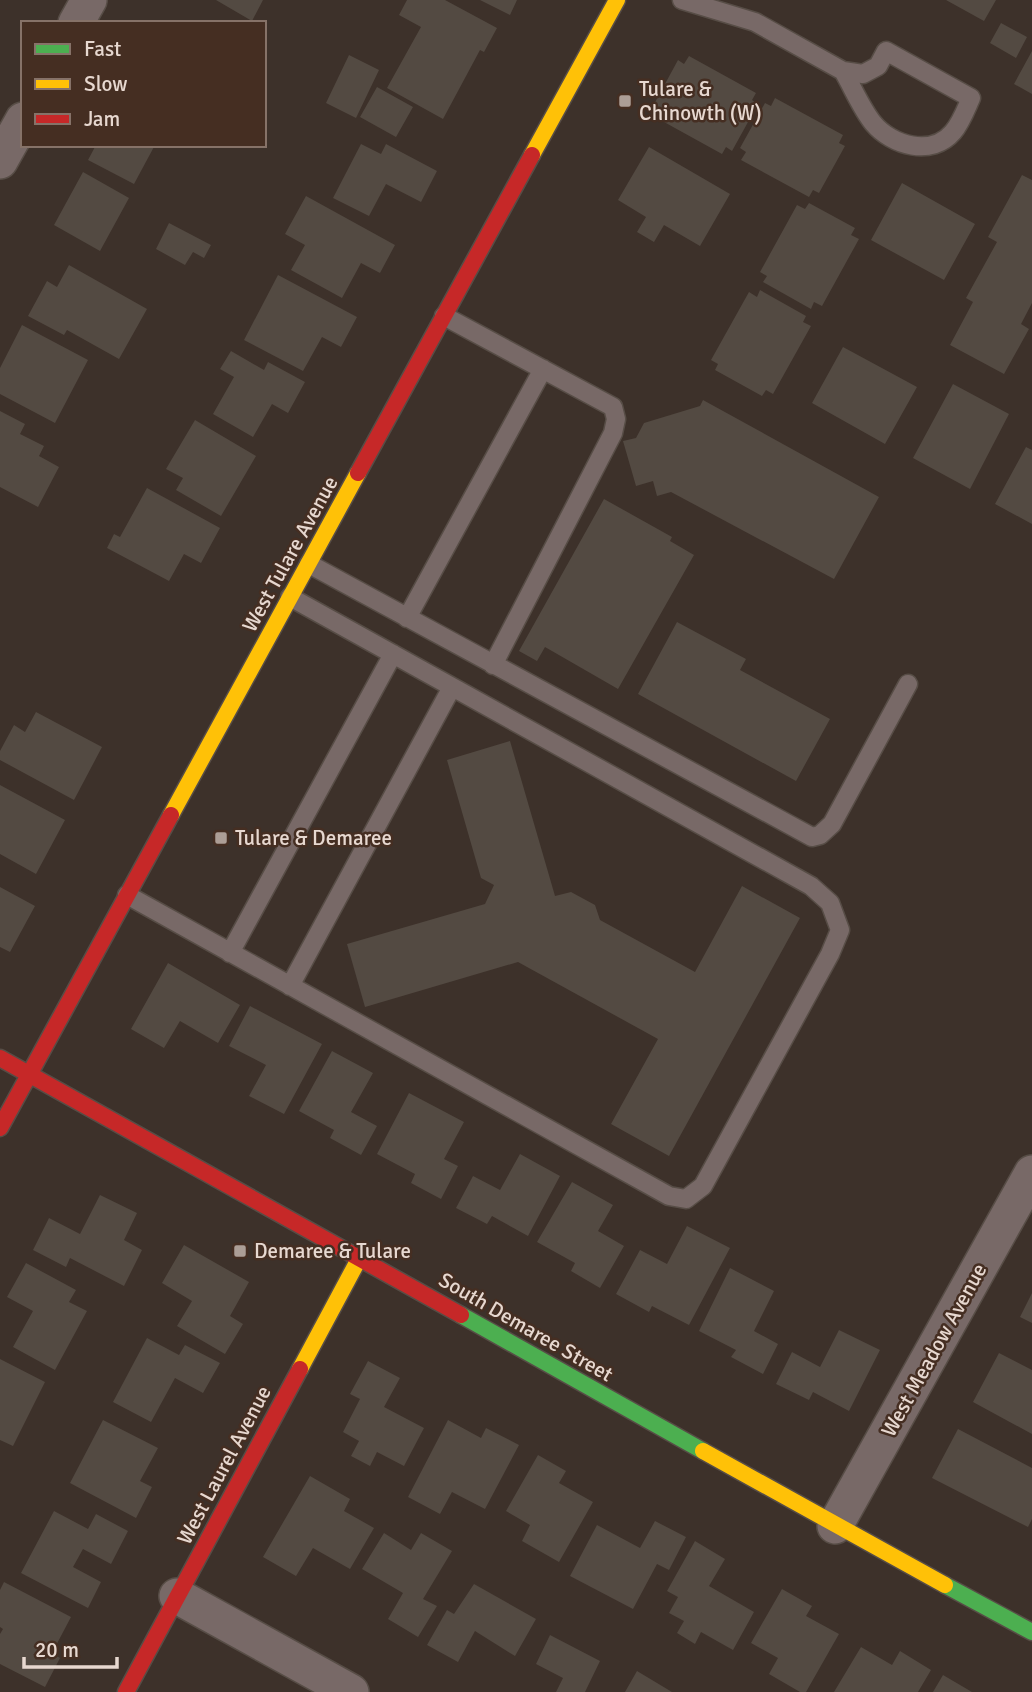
<svg xmlns="http://www.w3.org/2000/svg" width="1032" height="1692" font-family="Signika,sans-serif">
<style>
.building{fill:#534a42}
.lines{fill:none;stroke-linecap:round;stroke-linejoin:round}
.lane-casing{stroke:#574d46;stroke-width:21}
.street-casing{stroke:#574d46;stroke-width:38}
.fast-casing{stroke:#574d46;stroke-width:19}
.slow-casing{stroke:#574d46;stroke-width:19}
.jam-casing{stroke:#574d46;stroke-width:19}
.lane{stroke:#786967;stroke-width:18}
.street{stroke:#786967;stroke-width:35}
.fast{stroke:#4caf50;stroke-width:16}
.slow{stroke:#ffc107;stroke-width:16}
.jam{stroke:#c62828;stroke-width:16}
.poi-dot{fill:#ac9e96;stroke:#452e22;stroke-width:2.5}
.labels{text-anchor:middle;stroke-width:5;stroke-linejoin:round;paint-order:stroke}
.poi-label{font-size:21px;fill:#e7d8d0;stroke:#452e22;text-anchor:start}
.street-label{font-size:21px;fill:#e7d8d0;stroke:#452e22}
</style>
<rect width="100%" height="100%" fill="#3d312a"/>
<path class="building" d="M216 0H263L252 21Z
M407 0H445L497 28 484 52 480 50 443 119 387 88 421 27 399 15Z
M480 0H517L510 15Z
M946 0H996L984 21Z
M1001 23 1027 37 1016 58 990 43Z
M1032 51V94L1014 84Z
M349 55 379 70 356 118 326 103Z
M689 56 756 93 752 100 758 104 732 151 726 147 722 154 655 117 659 109 653 106 678 60 684 64Z
M377 87 413 107 396 137 360 117Z
M775 98 843 135 839 143 845 146 819 193 813 190 809 197 741 160 746 152 740 148 765 103 771 106Z
M361 144 381 154 386 144 437 171 421 202 386 184 369 216 333 198Z
M96 145H155L134 184 88 160Z
M649 147 730 194 700 246 664 225 654 242 637 232 646 217 618 200Z
M83 172 129 198 100 251 54 225Z
M1022 175 1032 180V303L1021 324 1029 329 1004 374 950 345 973 302 966 298 997 242 988 237Z
M902 183 975 224 944 280 871 240Z
M306 196 395 245 380 273 361 263 342 298 291 270 305 245 285 234Z
M809 203 855 228 851 235 859 239 822 306 814 302 811 309 763 282 767 276 760 272 797 205 805 209Z
M169 223 211 245 204 258 193 252 185 265 156 249Z
M69 265 147 309 119 359 67 330 64 335 28 316 47 281 57 287Z
M278 275 357 317 341 347 322 337 303 371 244 340Z
M760 290 806 316 803 322 811 326 773 394 766 390 762 396 715 370 718 364 711 360 749 292 757 297Z
M22 325 88 360 55 423 0 394V368Z
M843 347 917 387 885 444 812 403Z
M231 351 264 370 268 362 305 382 288 413 272 404 253 437 213 414 234 377 220 369Z
M953 384 1009 414 970 489 913 458Z
M703 400 879 497 834 579 671 492 657 496 653 481 636 486 623 441 636 438 644 423 700 406Z
M0 411 25 424 20 434 44 446 39 456 59 467 38 507 0 487Z
M195 420 256 456 221 516 176 490 183 478 166 469Z
M1026 447 1032 450V524L995 504Z
M147 488 220 528 201 563 184 554 169 581 107 548 114 534 120 537Z
M604 499 672 537 670 541 694 555 618 689 545 647 537 661 519 651Z
M677 622 746 659 740 670 830 719 796 781 638 694Z
M36 712 102 747 74 800 0 760V751L14 725 25 732Z
M510 741 555 896 571 892 595 905 600 920 695 972 742 886 800 918 669 1156 611 1124 658 1039 518 962 365 1007 347 944 485 904 494 885 481 878 447 760Z
M0 785 65 820 36 874 0 854Z
M0 887 35 906 10 952 0 947Z
M168 963 240 1005 218 1043 180 1021 164 1048 131 1029Z
M250 1006 322 1044 284 1114 249 1096 266 1065 229 1046Z
M332 1051 373 1073 351 1112 377 1126 361 1155 330 1138 334 1130 299 1111Z
M409 1093 464 1122 444 1159 458 1166 441 1199 411 1183 415 1174 377 1154Z
M520 1154 560 1176 528 1236 492 1216 487 1224 456 1208 473 1176 500 1190Z
M572 1182 613 1205 598 1231 624 1246 600 1288 571 1271 575 1263 537 1242Z
M100 1195 137 1213 124 1240 142 1250 124 1286 70 1258 66 1267 33 1250 49 1218 80 1234Z
M687 1226 730 1248 689 1325 652 1306 649 1312 616 1294 640 1250 667 1264Z
M184 1245 249 1282 230 1316 243 1324 225 1354 177 1326 192 1301 162 1283Z
M26 1263 76 1290 69 1302 87 1311 55 1370 13 1347 33 1311 7 1297Z
M730 1268 774 1291 754 1331 778 1344 763 1374 731 1357 736 1350 699 1331Z
M1032 1293V1323L1020 1317Z
M839 1330 880 1350 849 1411 813 1392 809 1400 776 1384 792 1352 820 1367Z
M147 1338 179 1355 185 1345 220 1363 203 1393 175 1378 151 1422 113 1402Z
M999 1353 1032 1370V1434L973 1402Z
M0 1359 45 1382 13 1446 0 1440Z
M368 1361 400 1378 384 1407 424 1428 404 1466 377 1452 370 1466 351 1456 359 1441 343 1432 360 1399 350 1394Z
M103 1420 158 1448 140 1481 152 1487 136 1518 70 1483Z
M448 1420 481 1438 486 1428 519 1445 485 1509 452 1492 440 1514 408 1497Z
M958 1429 1032 1468V1519L1028 1527 932 1478Z
M538 1455 566 1471 559 1483 593 1502 559 1562 522 1541 530 1525 506 1511Z
M310 1476 350 1499 344 1511 374 1528 350 1569 313 1548 296 1576 263 1557Z
M54 1511 88 1529 96 1514 128 1531 111 1564 83 1549 73 1567 101 1582 88 1608 21 1573Z
M655 1521 686 1537 669 1570 657 1564 633 1609 570 1576 597 1525 640 1548Z
M384 1533 411 1550 421 1533 452 1551 423 1599 437 1606 418 1637 388 1619 403 1593 362 1569Z
M695 1541 725 1559 709 1586 754 1612 733 1650 701 1632 695 1644 677 1633 684 1621 669 1613 678 1597 667 1591Z
M4 1582 71 1617 52 1653 60 1658 45 1687 0 1664V1634L3 1629 0 1627V1590Z
M474 1584 536 1619 515 1656 475 1631 458 1662 427 1645 447 1610 454 1614Z
M782 1589 812 1606 806 1616 839 1634 806 1692H800L769 1674 778 1658 751 1643Z
M550 1635 600 1661 585 1692H556L563 1678 536 1664Z
M861 1647 892 1665 900 1651 931 1670 918 1692H834Z
M637 1671 672 1692H625Z
M943 1675 972 1692H933Z"/>
<g class="lines">
<defs>
<path id="lane" d="M682 0 755 22 843 71 863 74 878 66 886 51 971 98C966 109 961 123 953 132 932 157 892 146 873 123 861 108 853 88 843 71
M444 316 613 407 616 419 613 433 493 665
M309 564 812 837 820 835 832 824 908 684
M407 618 543 369
M127 895 669 1196 686 1199 703 1186 830 954 840 930 830 903 811 886 290 597
M230 953 393 654
M290 986 452 687"/>
<path id="street" d="M76 23 89 0
M0 161 23 120
M835 1526 1032 1173
M177 1596 351 1692"/>
<path id="fast" d="M461 1315 703 1451
M945 1585 1032 1632"/>
<path id="slow" d="M532 155 617 0
M171 815 358 473
M300 1369 360 1257
M703 1451 945 1585"/>
<path id="jam" d="M358 473 532 155
M0 1058 461 1315
M0 1128 171 815
M126 1692 300 1369"/>
</defs>
<use href="#lane" class="lane-casing"/>
<use href="#street" class="street-casing"/>
<use href="#fast" class="fast-casing"/>
<use href="#slow" class="slow-casing"/>
<use href="#jam" class="jam-casing"/>
<use href="#lane" class="lane"/>
<use href="#street" class="street"/>
<use href="#fast" class="fast"/>
<use href="#slow" class="slow"/>
<use href="#jam" class="jam"/>
</g>
<g class="poi-dot">
<rect x="618" y="94" width="14" height="14" rx="3.5"/>
<rect x="214" y="831" width="14" height="14" rx="3.5"/>
<rect x="233" y="1244" width="14" height="14" rx="3.5"/>
</g>
<g class="labels">
<g class="poi-label">
<text x="639" y="96">Tulare &amp;<tspan x="639" dy="24">Chinowth (W)</tspan></text>
<text x="235" y="845">Tulare &amp; Demaree</text>
<text x="254" y="1258">Demaree &amp; Tulare</text>
</g>
<g class="street-label">
<text transform="translate(290 554) rotate(-61)" y="7">West Tulare Avenue</text>
<text transform="translate(526 1327) rotate(30)" y="7">South Demaree Street</text>
<text transform="translate(934 1350) rotate(-61)" y="7">West Meadow Avenue</text>
<text transform="translate(224 1465) rotate(-62)" y="7">West Laurel Avenue</text>
</g>
</g>
<rect x="21" y="21" width="245" height="126" fill="#452e22" stroke="#867268" stroke-width="2"/>
<rect x="35" y="44" width="35" height="10" fill="#4caf50" stroke="#867268" stroke-width="2"/>
<text x="84" y="56" font-size="21" fill="#e7d8d0">Fast</text>
<rect x="35" y="79" width="35" height="10" fill="#ffc107" stroke="#867268" stroke-width="2"/>
<text x="84" y="91" font-size="21" fill="#e7d8d0">Slow</text>
<rect x="35" y="114" width="35" height="10" fill="#c62828" stroke="#867268" stroke-width="2"/>
<text x="84" y="126" font-size="21" fill="#e7d8d0">Jam</text>
<path d="M24 1657v10h93v-10" fill="none" stroke="#e7d8d0" stroke-width="3.5"/>
<text x="35" y="1657" font-size="21" fill="#e7d8d0" stroke="#452e22" stroke-width="5" paint-order="stroke">20 m</text>
</svg>
